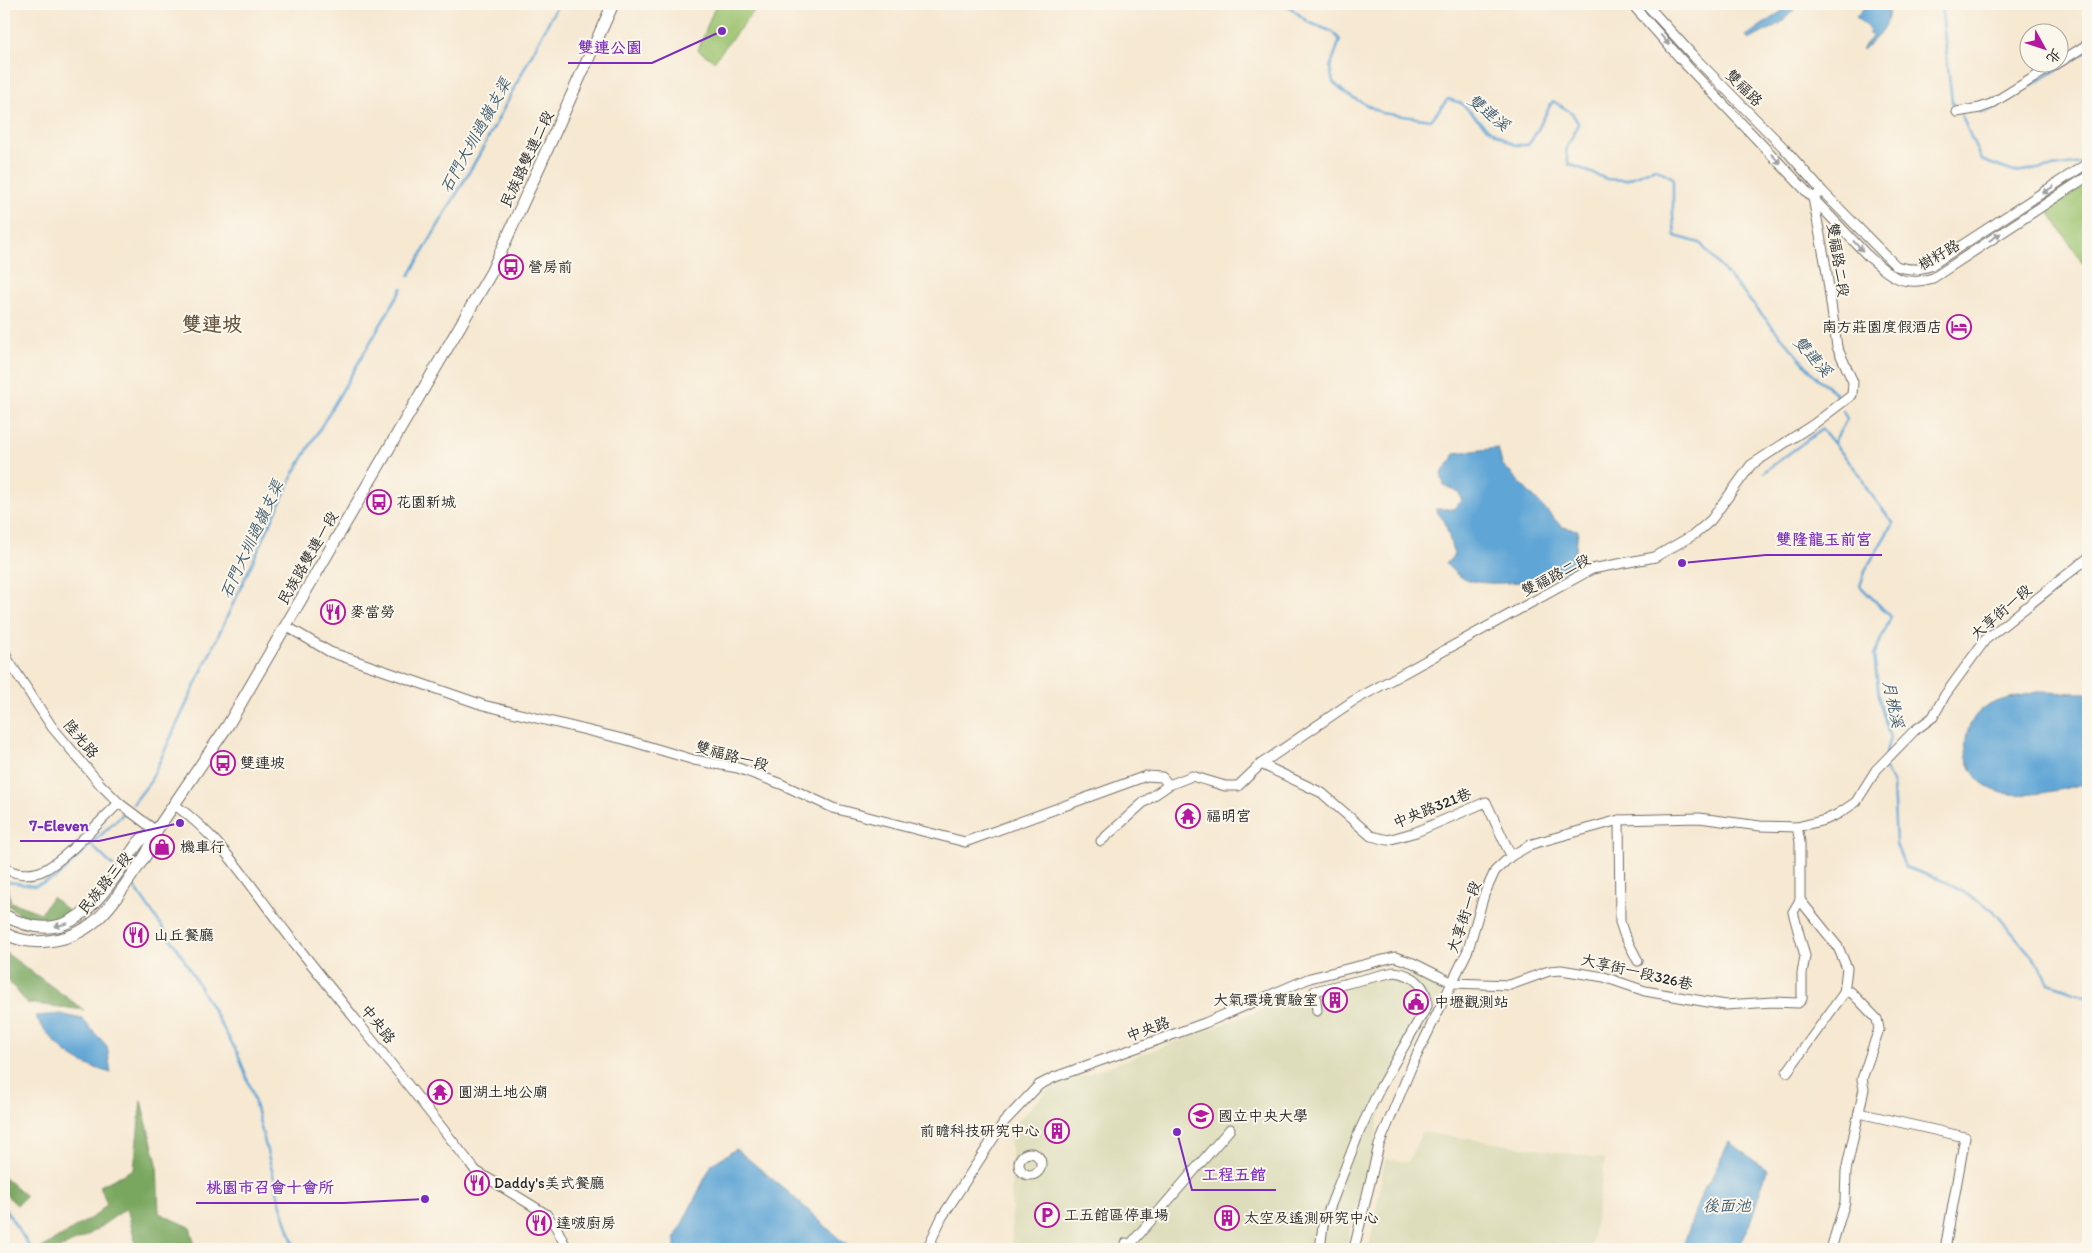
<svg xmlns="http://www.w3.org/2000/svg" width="2092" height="1253" font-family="Itim,'LXGW WenKai TC',sans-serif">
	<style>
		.built { fill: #deddbb }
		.green { fill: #99c16c; stroke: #62764c }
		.forest { fill: #7aa760; stroke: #526946 }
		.water { fill: #5fa5d5; stroke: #456880 }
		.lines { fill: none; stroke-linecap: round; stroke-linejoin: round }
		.stream { stroke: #5fa5d5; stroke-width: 2.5 }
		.minor-casing { stroke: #726d65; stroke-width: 11 }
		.major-casing { stroke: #726d65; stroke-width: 13 }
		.minor { stroke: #fff; stroke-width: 9 }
		.major { stroke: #fff; stroke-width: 11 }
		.oneway { fill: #a0a0a0 }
		.labels { text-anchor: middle; stroke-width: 4; stroke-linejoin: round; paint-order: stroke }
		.street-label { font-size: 15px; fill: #2b2b2b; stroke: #fbf7ec }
		.poi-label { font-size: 15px; fill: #2b2b2b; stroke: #fbf7ec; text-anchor: start }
		.water-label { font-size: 16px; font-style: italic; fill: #405c6f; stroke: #fbf7ec }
		.district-label { font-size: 20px; font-weight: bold; fill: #655541; stroke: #fbf7ec }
		.leader { fill: none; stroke: #7b2cbf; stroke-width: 2 }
		.callout-dot { fill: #7b2cbf; stroke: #fbf7ec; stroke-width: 2 }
		.callout-label { font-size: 16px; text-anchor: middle; font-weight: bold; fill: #7b2cbf; stroke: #fbf7ec; stroke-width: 4; stroke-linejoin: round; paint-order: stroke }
	</style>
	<rect width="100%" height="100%" fill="#fbf7ec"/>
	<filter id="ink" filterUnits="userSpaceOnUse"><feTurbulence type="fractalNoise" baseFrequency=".02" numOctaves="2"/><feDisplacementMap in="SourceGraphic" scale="10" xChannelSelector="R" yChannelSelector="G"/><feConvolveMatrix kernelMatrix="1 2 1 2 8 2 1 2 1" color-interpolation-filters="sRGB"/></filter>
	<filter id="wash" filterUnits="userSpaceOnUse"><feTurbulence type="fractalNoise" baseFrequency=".0096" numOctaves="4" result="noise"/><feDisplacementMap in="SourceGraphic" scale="20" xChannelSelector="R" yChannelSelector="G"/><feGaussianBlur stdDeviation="1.12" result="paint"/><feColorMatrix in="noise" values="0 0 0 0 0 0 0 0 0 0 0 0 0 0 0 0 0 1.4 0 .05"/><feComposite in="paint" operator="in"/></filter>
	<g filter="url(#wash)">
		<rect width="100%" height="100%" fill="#f6e8d1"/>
		<!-- built -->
		<g class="built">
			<path d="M1377,967L1446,986L1382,1104L1371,1159L1350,1227L1347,1249H1012L1011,1128L1048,1089Z"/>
			<path d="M1422,1132L1605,1159L1591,1249H1369L1385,1159L1408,1162Z"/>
		</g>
		<!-- green -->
		<g class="green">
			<path d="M716,4H748L754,11L714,61L698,50Z"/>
			<path d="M2088,183V272L2048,210Z"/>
		</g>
		<!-- forest -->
		<g class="forest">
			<path d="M4,874L11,902L41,913L52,897L73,915L50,923L24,918L4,902Z"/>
			<path d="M4,951L6,953L84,1010L27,1003L4,976Z"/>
			<path d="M141,1101L157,1163L159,1213L190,1227L196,1249H137L127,1208L87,1236L58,1249H40L96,1215L107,1204L100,1186L134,1169Z"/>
			<path d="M4,1177L26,1196L17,1205L4,1193Z"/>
		</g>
		<!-- water -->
		<g class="water">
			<path d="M1792,4H1800L1781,23L1749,40L1746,36Z"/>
			<path d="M1868,4H1889C1889,29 1881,33 1863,50V47L1873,36L1868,32L1870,30L1856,17Z"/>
			<path d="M1498,448L1502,464L1562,527L1578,530L1574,567C1549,581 1486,590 1461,577C1455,574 1450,568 1446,564L1454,555L1445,522L1435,509H1453L1462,501L1459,493L1444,485L1441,474L1453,458L1455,453Z"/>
			<path d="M2037,692L2088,693V783C2057,790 2030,799 1998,792C1994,791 1989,787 1985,785C1963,770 1959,735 1977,714C1991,699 2017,697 2037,692Z"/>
			<path d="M61,1014L82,1019L107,1046L111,1073C73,1063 56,1048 35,1016Z"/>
			<path d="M1729,1142L1767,1170L1750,1223L1737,1249H1682L1703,1189L1711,1179Z"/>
			<path d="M736,1149L787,1191L845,1244L855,1249H675V1238L712,1164Z"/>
		</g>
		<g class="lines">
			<!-- stream -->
			<g class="stream">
				<path d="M1286,4L1308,22L1333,32L1340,40L1330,67L1333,82L1346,94L1382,113L1431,120L1448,99L1461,103L1486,127L1506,140L1515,145H1528C1539,132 1543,116 1553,101L1572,113L1578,123C1574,141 1561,144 1569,164L1607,179L1626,180L1655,168L1673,178V216L1675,236L1700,243L1816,377L1835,392L1837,398"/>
				<path d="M1941,4L1952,102L1954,104"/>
				<path d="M1980,112H1987L2088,51"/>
				<path d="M1961,114L1981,160L2014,172L2082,163"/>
				<path d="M409,276L483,148L558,4"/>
				<path d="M1834,442L1847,419L1843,411"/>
				<path d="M1764,472L1822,429L1860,475L1867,489L1893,523L1866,569L1860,586L1891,617L1874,655L1880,703L1890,738L1885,755"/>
				<path d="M1883,765L1893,783L1896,844L1905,867L1946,882L1993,910L2041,967L2049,983L2088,997"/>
				<path d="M133,804L150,782L294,473L402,288"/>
				<path d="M91,845L113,866"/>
				<path d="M4,881L34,886L56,878L126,811"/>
				<path d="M131,882L181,954L238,1054L252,1092L280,1202L295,1249"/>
				<path d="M4,1207L31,1249"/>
			</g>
		</g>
	</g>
	<g filter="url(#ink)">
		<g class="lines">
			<defs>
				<g id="minor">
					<path d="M1632,4L1687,66L1867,255C1890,275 1901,288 1933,278L2088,176"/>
					<path d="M1646,4L1696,59L1784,148L1822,191L1896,266C1909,270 1917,270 1930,266L2088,163"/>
					<path d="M2060,62L2088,44"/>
					<path d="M1957,112L1980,108L1991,104L2059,62"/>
					<path d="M286,626L330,652L483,705L627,740L694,760L738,768L781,784L833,808L965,842L1146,776L1162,777L1169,785"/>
					<path d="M4,649L8,660L52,727L100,784L119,803L156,831"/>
					<path d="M1261,764L1322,793L1371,836L1388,840L1416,832L1486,802L1511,856"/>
					<path d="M175,805C223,839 253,890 289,936C350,1013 412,1089 472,1166L476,1171L546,1214L556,1227L567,1249"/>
					<path d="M1619,820L1620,922L1624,934L1638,961"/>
					<path d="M1101,841L1144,802L1169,785L1192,776L1225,786H1238L1261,764L1353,701L1592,569L1655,557L1695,534L1711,520L1751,465L1814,424L1852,395L1853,382L1837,347L1826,267L1813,198L1822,191"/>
					<path d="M4,867C14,875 32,876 44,870C66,859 100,821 119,803"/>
					<path d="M1317,1011L1315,991L1394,972C1413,974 1428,986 1427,1006L1380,1088L1360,1130L1323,1225L1320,1249"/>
					<path d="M1787,1072L1844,993L1847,968L1838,947L1800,900V842L1797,827"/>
					<path d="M1859,1113L1965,1137L1945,1249"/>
					<circle cx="1030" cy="1164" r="11"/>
					<path d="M1126,1243L1129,1246L1230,1129"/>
					<path d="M927,1249L942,1217L1004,1122L1039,1085L1055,1077L1205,1023L1310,978L1395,957L1413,963L1453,983L1510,985L1549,971L1561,970L1604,977L1645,991L1725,1005L1773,1002L1798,1003L1802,999V974L1805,956L1793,912L1800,900"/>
					<path d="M1354,1249L1379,1145L1413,1063L1468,950L1484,895L1495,871L1511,856L1532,844L1619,820L1699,818L1760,826L1797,827L1825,820L1838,814L1856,802L1876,770L1914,731L1933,717L1945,695L1985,640L2088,558"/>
					<path d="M1831,1249L1845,1202L1846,1171L1864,1089L1862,1079L1879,1029L1877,1019L1851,992L1844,993"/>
				</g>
				<g id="major">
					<path d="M4,915C62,947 90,912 122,867C128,859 134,846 142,839C146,836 151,834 156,831"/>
					<path d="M4,933C17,940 33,943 48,941C90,937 108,910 130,878C141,862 151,851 156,831L228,725L492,271L613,4"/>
				</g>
			</defs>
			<!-- minor casing -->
			<use href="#minor" class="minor-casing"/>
			<!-- major casing -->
			<use href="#major" class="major-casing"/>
			<!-- minor -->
			<use href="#minor" class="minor"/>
			<!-- major -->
			<use href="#major" class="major"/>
		</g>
		<!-- one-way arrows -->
		<defs><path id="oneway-solid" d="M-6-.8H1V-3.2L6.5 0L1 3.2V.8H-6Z" transform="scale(1.25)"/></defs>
		<g class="oneway">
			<use href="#oneway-solid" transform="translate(1665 40) rotate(49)"/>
			<use href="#oneway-solid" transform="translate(1776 159) rotate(46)"/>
			<use href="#oneway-solid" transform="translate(2048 190) rotate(147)"/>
			<use href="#oneway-solid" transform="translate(1995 237) rotate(-33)"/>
			<use href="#oneway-solid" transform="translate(1858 246) rotate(47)"/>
			<use href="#oneway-solid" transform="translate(61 925) rotate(166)"/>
		</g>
	</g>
	<!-- icons -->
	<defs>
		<symbol id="bus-ring" viewBox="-11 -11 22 22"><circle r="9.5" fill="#fbf7ec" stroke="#b5179e" stroke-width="1.5"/><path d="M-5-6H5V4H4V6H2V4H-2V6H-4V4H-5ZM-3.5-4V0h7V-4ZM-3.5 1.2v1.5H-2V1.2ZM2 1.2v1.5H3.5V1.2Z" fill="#b5179e"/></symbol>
		<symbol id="hotel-ring" viewBox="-11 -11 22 22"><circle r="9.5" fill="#fbf7ec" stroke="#b5179e" stroke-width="1.5"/><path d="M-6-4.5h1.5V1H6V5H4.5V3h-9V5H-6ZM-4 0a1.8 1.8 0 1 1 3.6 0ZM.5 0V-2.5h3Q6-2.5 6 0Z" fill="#b5179e"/></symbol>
		<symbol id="restaurant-ring" viewBox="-11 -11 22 22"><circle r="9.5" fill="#fbf7ec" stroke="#b5179e" stroke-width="1.5"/><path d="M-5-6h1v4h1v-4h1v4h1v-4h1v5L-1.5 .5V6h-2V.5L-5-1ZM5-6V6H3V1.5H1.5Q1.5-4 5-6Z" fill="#b5179e"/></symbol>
		<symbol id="temple-ring" viewBox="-11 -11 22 22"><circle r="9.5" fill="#fbf7ec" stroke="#b5179e" stroke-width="1.5"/><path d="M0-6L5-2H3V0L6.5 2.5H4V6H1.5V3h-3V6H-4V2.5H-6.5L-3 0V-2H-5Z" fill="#b5179e"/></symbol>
		<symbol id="shop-ring" viewBox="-11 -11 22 22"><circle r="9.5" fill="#fbf7ec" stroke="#b5179e" stroke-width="1.5"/><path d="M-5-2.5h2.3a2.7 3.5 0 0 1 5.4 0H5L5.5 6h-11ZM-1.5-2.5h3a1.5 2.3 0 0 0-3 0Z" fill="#b5179e"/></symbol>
		<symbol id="building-ring" viewBox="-11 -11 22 22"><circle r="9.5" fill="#fbf7ec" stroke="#b5179e" stroke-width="1.5"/><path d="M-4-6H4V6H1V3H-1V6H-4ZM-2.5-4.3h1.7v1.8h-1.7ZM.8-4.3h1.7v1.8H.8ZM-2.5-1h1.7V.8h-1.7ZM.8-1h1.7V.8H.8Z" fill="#b5179e"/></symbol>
		<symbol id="civic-ring" viewBox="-11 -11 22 22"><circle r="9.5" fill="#fbf7ec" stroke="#b5179e" stroke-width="1.5"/><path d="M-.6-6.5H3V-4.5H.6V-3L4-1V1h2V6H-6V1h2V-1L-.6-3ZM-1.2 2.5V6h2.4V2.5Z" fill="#b5179e"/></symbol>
		<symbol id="university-ring" viewBox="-11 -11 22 22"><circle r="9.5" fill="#fbf7ec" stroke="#b5179e" stroke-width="1.5"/><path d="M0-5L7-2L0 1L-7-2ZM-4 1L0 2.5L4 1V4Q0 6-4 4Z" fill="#b5179e"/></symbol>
		<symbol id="parking-ring" viewBox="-11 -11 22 22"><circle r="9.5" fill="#fbf7ec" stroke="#b5179e" stroke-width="1.5"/><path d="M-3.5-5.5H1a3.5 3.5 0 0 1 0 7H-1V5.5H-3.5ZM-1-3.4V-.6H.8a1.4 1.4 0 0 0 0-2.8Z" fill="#b5179e"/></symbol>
	</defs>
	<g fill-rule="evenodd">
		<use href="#bus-ring" x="497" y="253" width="28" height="28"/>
		<use href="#hotel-ring" x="1945" y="313" width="28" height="28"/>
		<use href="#bus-ring" x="365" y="488" width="28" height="28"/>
		<use href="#restaurant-ring" x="319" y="598" width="28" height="28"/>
		<use href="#bus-ring" x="209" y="749" width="28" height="28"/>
		<use href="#temple-ring" x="1174" y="802" width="28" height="28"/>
		<use href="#shop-ring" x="148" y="833" width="28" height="28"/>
		<use href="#restaurant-ring" x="122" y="921" width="28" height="28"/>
		<use href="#building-ring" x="1321" y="986" width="28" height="28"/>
		<use href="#civic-ring" x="1402" y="988" width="28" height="28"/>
		<use href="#temple-ring" x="426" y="1078" width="28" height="28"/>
		<use href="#university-ring" x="1187" y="1102" width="28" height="28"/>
		<use href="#building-ring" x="1043" y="1117" width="28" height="28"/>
		<use href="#restaurant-ring" x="463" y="1169" width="28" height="28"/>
		<use href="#parking-ring" x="1033" y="1201" width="28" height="28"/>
		<use href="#building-ring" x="1213" y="1204" width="28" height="28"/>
		<use href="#restaurant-ring" x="525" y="1209" width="28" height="28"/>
	</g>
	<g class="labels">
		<!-- street labels -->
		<g class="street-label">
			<text transform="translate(1744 88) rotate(45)" y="5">雙福路</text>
			<text transform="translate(527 159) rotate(-65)" y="5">民族路雙連二段</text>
			<text transform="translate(1939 255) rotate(-30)" y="5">樹籽路</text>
			<text transform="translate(1838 260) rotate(81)" y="5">雙福路二段</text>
			<text transform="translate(308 558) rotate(-60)" y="5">民族路雙連一段</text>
			<text transform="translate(1556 575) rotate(-27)" y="5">雙福路二段</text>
			<text transform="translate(2001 612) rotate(-41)" y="5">大享街一段</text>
			<text transform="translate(81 739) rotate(50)" y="5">陸光路</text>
			<text transform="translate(732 756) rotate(15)" y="5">雙福路一段</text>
			<text transform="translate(1432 808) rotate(-22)" y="5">中央路321巷</text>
			<text transform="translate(105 883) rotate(-51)" y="5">民族路三段</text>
			<text transform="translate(1464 917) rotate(-71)" y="5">大享街一段</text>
			<text transform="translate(1637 972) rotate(13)" y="5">大享街一段326巷</text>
			<text transform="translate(378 1024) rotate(51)" y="5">中央路</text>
			<text transform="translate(1148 1029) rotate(-20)" y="5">中央路</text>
		</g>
		<!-- poi labels -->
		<g class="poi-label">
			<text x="528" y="272">營房前</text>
			<text x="1942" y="332" text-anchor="end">南方莊園度假酒店</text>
			<text x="396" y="507">花園新城</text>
			<text x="350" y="617">麥當勞</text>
			<text x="240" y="768">雙連坡</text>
			<text x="1206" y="821">福明宮</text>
			<text x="180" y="852">機車行</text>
			<text x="154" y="940">山丘餐廳</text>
			<text x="1318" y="1005" text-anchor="end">大氣環境實驗室</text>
			<text x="1434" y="1007">中壢觀測站</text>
			<text x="458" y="1097">圓湖土地公廟</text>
			<text x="1218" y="1121">國立中央大學</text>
			<text x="1040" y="1136" text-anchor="end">前瞻科技研究中心</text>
			<text x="494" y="1188">Daddy's美式餐廳</text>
			<text x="1064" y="1220">工五館區停車場</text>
			<text x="1244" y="1223">太空及遙測研究中心</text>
			<text x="556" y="1228">達啵廚房</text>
		</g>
		<!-- water labels -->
		<g class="water-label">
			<text transform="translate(1489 112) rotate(38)" y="6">雙連溪</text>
			<text transform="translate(475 135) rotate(-61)" y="6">石門大圳過嶺支渠</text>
			<text transform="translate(1813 356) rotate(48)" y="6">雙連溪</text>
			<text transform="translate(251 539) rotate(-65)" y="6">石門大圳過嶺支渠</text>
			<text transform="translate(1894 704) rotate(78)" y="6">月桃溪</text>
			<text x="1727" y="1211">後面池</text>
		</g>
		<!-- district labels -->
		<g class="district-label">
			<text x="212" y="331">雙連坡</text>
		</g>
	</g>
	<!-- callouts -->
	<path class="leader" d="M722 31L652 63H568M1682 563L1766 555H1882M180 823L99 841H20M1177 1132L1192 1190H1276M425 1199L344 1203H196"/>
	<g class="callout-dot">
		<circle cx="722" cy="31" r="5"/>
		<circle cx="1682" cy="563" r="5"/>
		<circle cx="180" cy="823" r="5"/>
		<circle cx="1177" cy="1132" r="5"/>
		<circle cx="425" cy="1199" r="5"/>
	</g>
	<g class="callout-label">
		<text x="610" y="53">雙連公園</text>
		<text x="1824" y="545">雙隆龍玉前宮</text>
		<text x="59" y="831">7-Eleven</text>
		<text x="1234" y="1180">工程五館</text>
		<text x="270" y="1193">桃園市召會十會所</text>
	</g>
	<!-- margin -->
	<rect width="2092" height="1253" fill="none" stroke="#fbf7ec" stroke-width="20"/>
	<!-- north arrow -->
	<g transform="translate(2044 48) rotate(130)"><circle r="24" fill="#fbf7ec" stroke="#a8a59f"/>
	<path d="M0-4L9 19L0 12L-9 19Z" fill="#b5179e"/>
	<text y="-8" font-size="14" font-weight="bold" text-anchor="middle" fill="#2b2b2b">北</text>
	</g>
</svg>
